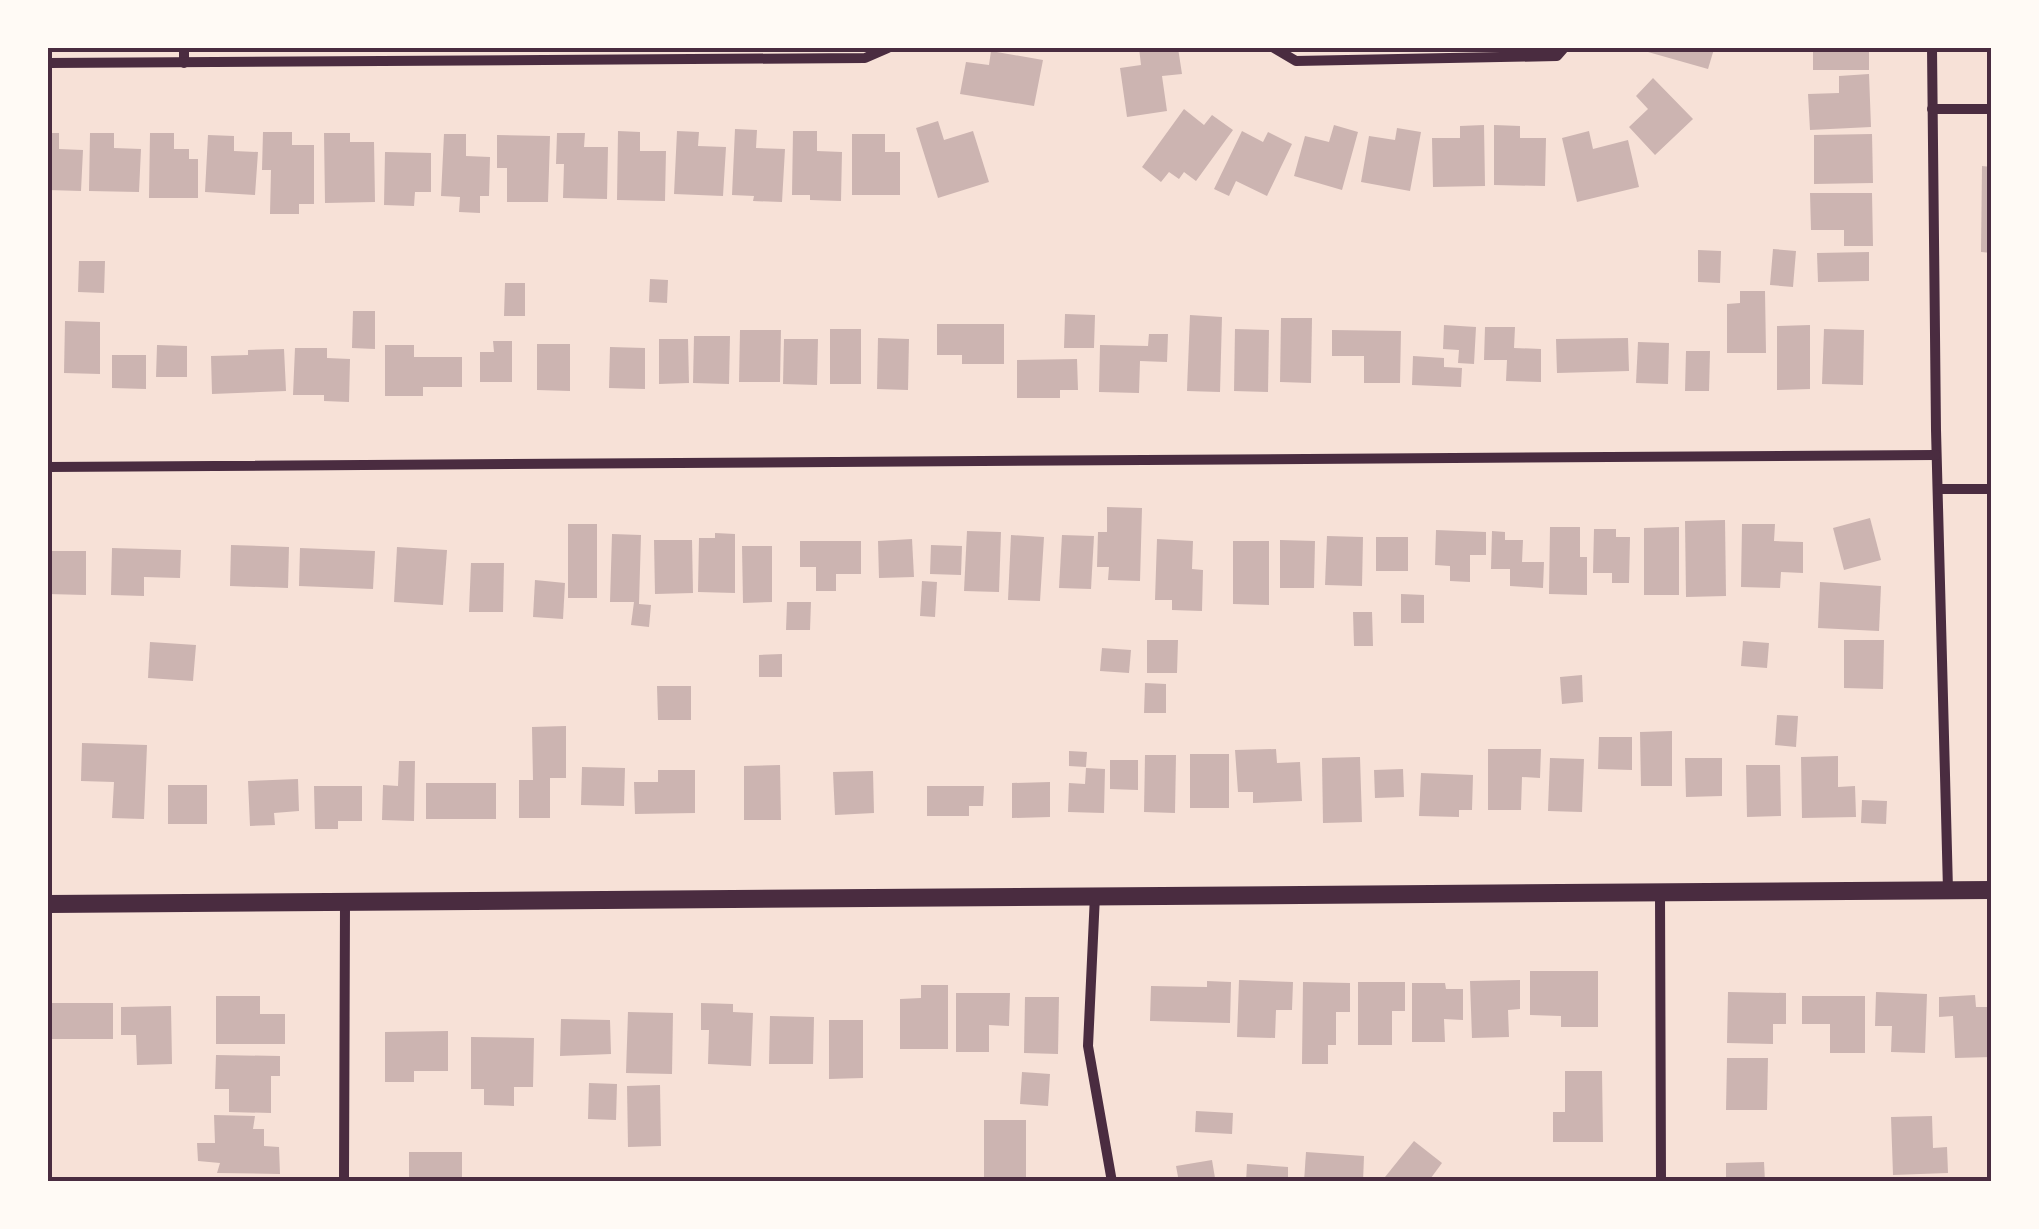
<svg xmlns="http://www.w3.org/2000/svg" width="2039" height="1229" font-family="'Times New Roman',serif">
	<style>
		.building { fill: #ccb4b1 }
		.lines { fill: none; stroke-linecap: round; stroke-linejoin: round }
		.minor { stroke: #4a2c40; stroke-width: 10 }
		.secondary { stroke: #4a2c40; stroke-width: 18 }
		.neatline { fill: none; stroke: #4a2c40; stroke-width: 4 }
	</style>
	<rect width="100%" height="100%" fill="#f7e1d7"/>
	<!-- building -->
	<g class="building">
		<path d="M1139,48H1178L1182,74L1162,76L1167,111L1127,117L1120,68L1141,65Z"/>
		<path d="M1650,48H1710L1714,49L1708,69L1648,52Z"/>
		<rect x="1813" y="48" width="56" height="22"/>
		<path d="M991,51L1043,60L1034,106L960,94L966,62L989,65Z"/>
		<path d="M1869,74L1871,127L1810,130L1808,94L1839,93V76Z"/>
		<path d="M1653,78L1693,119L1655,155L1629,127L1648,109L1636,96Z"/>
		<path d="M1184,109L1204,125L1212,115L1233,130L1196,181L1184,172L1179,179L1169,172L1161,182L1142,167Z"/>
		<path d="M938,121L944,140L973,131L989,182L938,198L916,128Z"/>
		<path d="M1334,125L1358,132L1342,190L1294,176L1305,136L1329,142Z"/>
		<path d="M1484,125L1485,186L1433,187L1432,138H1460V126Z"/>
		<path d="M1494,125L1520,126V138H1546L1545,186L1494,185Z"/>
		<path d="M1397,128L1421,132L1410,191L1361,182L1369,136L1395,140Z"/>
		<path d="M735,129L757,130L756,148L785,149L782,202L753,201L754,196L732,195Z"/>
		<path d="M618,131L640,132V151H666L665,201L617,200Z"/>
		<path d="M677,131L699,132L698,146L726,147L723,196L674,194Z"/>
		<path d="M793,131H817V151L842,152L841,201L810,200V195H792Z"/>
		<path d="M1242,131L1263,142L1268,132L1292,144L1267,196L1236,181L1229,196L1214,189Z"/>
		<path d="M1589,131L1593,149L1628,140L1639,187L1577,202L1562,138Z"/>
		<path d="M263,132H292V145H314V204H299V214H270L271,170H262Z"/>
		<path d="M48,133H59V149L83,150L81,191L48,190Z"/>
		<path d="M90,133H114V148L141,149L139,192L89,191Z"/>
		<path d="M150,133H174V149H189V159H198V198H149Z"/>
		<path d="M324,133H350V142H374L375,202L325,203Z"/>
		<path d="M557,133H585L584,147H608L607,199L563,198L564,164H556Z"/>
		<path d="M444,134H466V156L490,157L489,196H480V213L459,212L460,197L441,196Z"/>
		<path d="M852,134H885V152H900V195H852Z"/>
		<path d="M1872,134L1873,183L1814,184V135Z"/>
		<path d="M208,135L234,136V151L258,152L255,195L205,192Z"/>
		<path d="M497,135L550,136L548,202H507V168H497Z"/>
		<path d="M385,152L431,153V192H415L414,206L384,205Z"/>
		<path d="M1982,166L1992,167V253L1981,252Z"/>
		<path d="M1810,193H1872L1873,246H1844V230H1811Z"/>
		<path d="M1773,249L1796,251L1793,287L1770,285Z"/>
		<path d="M1698,250L1721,251L1720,283L1698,282Z"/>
		<path d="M1869,252V281L1818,282L1817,253Z"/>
		<path d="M79,261H105L104,293L78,292Z"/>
		<path d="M650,279L668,280L667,303L649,302Z"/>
		<path d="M505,283H525V316H504Z"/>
		<path d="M1740,291H1765L1766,353H1727V304L1740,303Z"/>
		<path d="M353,311H375V349L352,348Z"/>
		<path d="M1065,314L1095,315L1094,348H1064Z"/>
		<path d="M1190,315L1222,317L1220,392L1187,391Z"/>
		<path d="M1281,318H1312L1311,383L1280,382Z"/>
		<path d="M65,321L100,322V374L64,373Z"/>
		<path d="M937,324H1004V364H962V355H937Z"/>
		<path d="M1444,325L1476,327L1474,364L1458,363L1459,350L1443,349Z"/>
		<path d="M1810,325V389L1777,390V326Z"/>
		<path d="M1485,327H1515L1514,348L1541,349V382L1506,381L1507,360H1484Z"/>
		<rect x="830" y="329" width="31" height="55"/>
		<path d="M1235,329L1269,330L1268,392L1234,391Z"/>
		<path d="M1824,329L1864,330L1863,385L1822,384Z"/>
		<path d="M740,330H781L780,382H739Z"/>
		<path d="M1332,330L1401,331L1400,383H1364V356H1332Z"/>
		<path d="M1149,334H1168L1167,362L1140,361L1139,393L1099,392L1100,345L1148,346Z"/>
		<path d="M694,336H730L729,384L693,383Z"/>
		<path d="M878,338L909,339L908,390L877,389Z"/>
		<path d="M1628,338L1629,371L1557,373L1556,339Z"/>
		<path d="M659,339H688L689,383L659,384Z"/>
		<path d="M784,339H818L817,385L783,384Z"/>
		<path d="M493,341H512V382H480V352H494Z"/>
		<path d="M1638,342L1669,343L1668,384L1636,383Z"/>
		<path d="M537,344H570V391L537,390Z"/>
		<path d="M157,345L187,346V377H156Z"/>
		<path d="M385,345H414V357H462V387H423V396H385Z"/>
		<path d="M610,347L645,348V389L609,388Z"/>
		<path d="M295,348H327V358L350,359L349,402L324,401V395H293Z"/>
		<path d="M284,349L286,391L212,394L211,356L248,355V350Z"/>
		<path d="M1686,351H1710L1709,391H1685Z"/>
		<path d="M112,355H146V389L112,388Z"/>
		<path d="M1413,356L1444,358V367L1462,368L1461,387L1412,385Z"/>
		<path d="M1077,359L1078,390H1060V398H1017V360Z"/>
		<path d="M1107,507L1142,508L1140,581L1108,580L1109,567H1097L1098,532H1107Z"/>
		<path d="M1870,518L1881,560L1844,570L1833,528Z"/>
		<path d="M1725,520L1726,596L1686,597L1685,521Z"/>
		<rect x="568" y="524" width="29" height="74"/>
		<path d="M1742,524H1775L1774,541L1803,542V573L1781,572L1780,588L1741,587Z"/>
		<path d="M1550,527H1580V557H1587V595L1549,594Z"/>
		<path d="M1679,527V595H1644V528Z"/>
		<path d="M1594,529H1616V537H1630L1629,583H1612V573H1593Z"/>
		<path d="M1436,530L1486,532V555H1470V582L1450,581V566L1435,565Z"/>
		<path d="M967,531L1001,532L999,592L964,591Z"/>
		<path d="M1492,531L1505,532V540H1523L1522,562H1544L1543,588L1510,586V569H1491Z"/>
		<path d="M715,533L735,534V593L698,592L699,538H715Z"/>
		<path d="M612,534L641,535L639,604L651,605L649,627L631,625L634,602H610Z"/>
		<path d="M1011,535L1044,537L1040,601L1008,600Z"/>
		<path d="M1062,535L1094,536L1091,589L1059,588Z"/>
		<path d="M1327,536L1363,537L1362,586L1325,585Z"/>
		<rect x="1376" y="537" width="32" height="34"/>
		<path d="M912,539L914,577L879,578L878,541Z"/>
		<path d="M1157,539L1193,541L1192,569L1203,570L1202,611L1172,610V600H1155Z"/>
		<path d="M654,540H692L693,593L655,594Z"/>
		<path d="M1280,540L1315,541L1314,588H1280Z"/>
		<path d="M800,541H861V574H836V591H816V567H800Z"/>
		<path d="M1233,541H1269V605L1233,604Z"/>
		<path d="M231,545L289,547L288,588L230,586Z"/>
		<path d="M931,545L962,546L961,575L930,574Z"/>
		<path d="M742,546H772V602L743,603Z"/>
		<path d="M397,547L447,550L443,605L394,602Z"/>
		<path d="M112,548L181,550L180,578L144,577V596L111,595Z"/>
		<path d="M300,548L375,551L373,589L299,586Z"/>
		<path d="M48,551H86V595L48,594Z"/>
		<path d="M471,563H504L503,612H469Z"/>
		<path d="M535,580L565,583L563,619L533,617Z"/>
		<path d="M922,581L937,582L935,617L920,616Z"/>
		<path d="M1820,582L1881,586L1879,631L1818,628Z"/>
		<path d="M1401,594L1424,595V623H1401Z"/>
		<path d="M787,602H811L810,630H786Z"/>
		<path d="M1353,612H1372L1373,646H1354Z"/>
		<path d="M1147,640H1178L1177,673H1147Z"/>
		<path d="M1844,640H1884L1883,689L1844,688Z"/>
		<path d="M1743,641L1769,643L1767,668L1741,666Z"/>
		<path d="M150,642L196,645L193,681L148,678Z"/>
		<path d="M1102,648L1131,650L1129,673L1100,671Z"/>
		<path d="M782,654V677H759V655Z"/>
		<path d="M1582,675L1583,702L1562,704L1560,677Z"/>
		<path d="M1145,683L1166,684V713H1144Z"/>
		<path d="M657,686H691V720H658Z"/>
		<path d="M1777,715L1798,716L1796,747L1775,745Z"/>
		<path d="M566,726V778H550V818H519V780H533L532,727Z"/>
		<path d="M1672,731V786H1641L1640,732Z"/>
		<path d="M1599,737H1632V770L1598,769Z"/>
		<path d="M82,743L147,745L144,819L112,818L114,782L81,781Z"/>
		<path d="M1276,749L1277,763L1300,762L1302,801L1253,803V792H1238L1235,750Z"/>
		<path d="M1488,749H1541L1540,778L1522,777L1521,810H1488Z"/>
		<path d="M1069,751L1087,752L1086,767L1069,766Z"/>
		<rect x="1190" y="754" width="39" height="54"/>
		<path d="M1145,755H1176L1175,813L1144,812Z"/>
		<path d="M1838,756V787L1855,786L1856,817L1802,818L1801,757Z"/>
		<path d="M1360,757L1362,822L1323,823L1322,758Z"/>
		<path d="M1550,758L1584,759L1582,812L1548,811Z"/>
		<path d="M1685,758H1722V796L1686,797Z"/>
		<path d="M1110,760H1138V790L1110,789Z"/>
		<path d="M399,761H415L414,821L382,820L383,785L398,786Z"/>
		<path d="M780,765L781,820H744V766Z"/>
		<path d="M1746,765H1780L1781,816L1747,817Z"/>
		<path d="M582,767L625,768L624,806L581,805Z"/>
		<path d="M1086,768L1105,769L1104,813L1068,812L1069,783L1085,784Z"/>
		<path d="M1403,769L1404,797L1375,798L1374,770Z"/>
		<path d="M658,770H695V813L635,814L634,782H658Z"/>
		<path d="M873,771L874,813L835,815L833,772Z"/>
		<path d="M1421,773L1473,775L1472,810H1459V817L1419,816Z"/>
		<path d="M298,779L299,811L274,813L275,825L250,826L248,781Z"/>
		<path d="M1050,782V817L1012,818V783Z"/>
		<rect x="426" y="783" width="70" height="36"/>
		<rect x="168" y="785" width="39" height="39"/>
		<path d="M314,786H362V821H338V829H315Z"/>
		<path d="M927,786H984L983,806H969V816H927Z"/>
		<path d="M1862,800L1887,801L1886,824L1861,823Z"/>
		<path d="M1530,971H1598V1027H1561V1016L1530,1015Z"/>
		<path d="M1239,980L1293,982L1292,1010H1276L1275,1038L1237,1037Z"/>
		<path d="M1520,980V1009L1508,1010L1509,1037L1472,1038L1470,981Z"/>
		<path d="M1207,981L1231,982L1230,1023L1150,1021L1151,986L1207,987Z"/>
		<path d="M1303,982L1350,983V1012H1336V1045H1328V1064H1302Z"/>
		<path d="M1358,982H1405V1011H1392V1045H1358Z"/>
		<path d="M1412,983H1445L1446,989H1463V1020L1444,1019L1445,1042H1412Z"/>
		<path d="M921,985H948V1049H900V999L921,998Z"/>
		<path d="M1728,992L1786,993V1024H1773V1044L1727,1043Z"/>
		<path d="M1876,992L1927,994L1925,1053L1891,1052L1892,1026H1875Z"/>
		<path d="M956,993H1010L1009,1026L989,1025V1052H956Z"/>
		<path d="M1975,995L1976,1007H1992V1057L1955,1058L1953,1016L1939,1017V997Z"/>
		<path d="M216,996H260V1014H285V1044H216Z"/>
		<path d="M1802,996H1865V1053H1830V1024H1802Z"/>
		<path d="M1025,997H1059L1058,1054L1024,1053Z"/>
		<rect x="48" y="1003" width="65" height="36"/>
		<path d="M701,1003L733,1004V1012L753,1013L751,1066L708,1064L709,1030H701Z"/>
		<path d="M171,1006L172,1064L137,1065L136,1035H121V1007Z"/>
		<path d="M628,1012L673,1013L672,1074L626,1073Z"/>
		<path d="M770,1016L814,1017L813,1064H769Z"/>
		<path d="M561,1019L610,1020L611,1054L560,1056Z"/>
		<path d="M829,1020H863V1078L829,1079Z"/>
		<path d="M448,1031V1071H414V1082H385V1032Z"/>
		<path d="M471,1037L534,1038L533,1087H514V1106L484,1105V1089H471Z"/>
		<path d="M216,1055L280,1056V1076H271V1113L229,1112V1089H215Z"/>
		<path d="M1727,1058H1768L1767,1110H1726Z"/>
		<path d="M1565,1071H1602L1603,1142H1553V1112H1565Z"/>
		<path d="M1022,1072L1050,1074L1048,1106L1020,1104Z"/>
		<path d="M589,1083L617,1084L616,1120L588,1119Z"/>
		<path d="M660,1085L661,1146L628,1147L627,1086Z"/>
		<path d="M1196,1111L1233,1113L1232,1134L1195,1132Z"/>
		<path d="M214,1115L255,1116L253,1129H264V1146L279,1147L280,1174L217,1173L220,1163L198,1161L197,1143H215Z"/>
		<path d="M1932,1116L1933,1148L1947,1147L1948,1173L1893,1175L1891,1117Z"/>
		<rect x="984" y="1120" width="42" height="62"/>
		<path d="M1414,1141L1442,1163L1428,1182H1381Z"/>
		<rect x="409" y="1152" width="53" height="30"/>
		<path d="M1306,1152L1364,1156L1363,1182H1304Z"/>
		<path d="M1212,1160L1215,1178L1219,1177L1220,1182H1179L1176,1166Z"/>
		<path d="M1764,1162L1765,1182H1726V1163Z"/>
		<path d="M1247,1164L1288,1167V1182H1246Z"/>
	</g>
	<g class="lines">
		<!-- minor -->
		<g class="minor">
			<path d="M184,48V63"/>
			<path d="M1274,48L1296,61L1557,56L1564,48"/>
			<path d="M1932,48L1936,430L1948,890"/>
			<path d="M48,63L865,58L888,48"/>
			<path d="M1932,109H1992"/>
			<path d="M48,467L1936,455"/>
			<path d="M1938,489H1992"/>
			<path d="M1660,893L1661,1182"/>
			<path d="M1095,895L1088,1046L1112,1182"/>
			<path d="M344,1182L345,903"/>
		</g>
		<!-- secondary -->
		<path class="secondary" d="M48,904L1992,890"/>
	</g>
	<!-- border -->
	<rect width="2039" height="1229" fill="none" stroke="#fffaf5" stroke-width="100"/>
	<rect x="50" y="50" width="1939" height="1129" class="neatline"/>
</svg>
